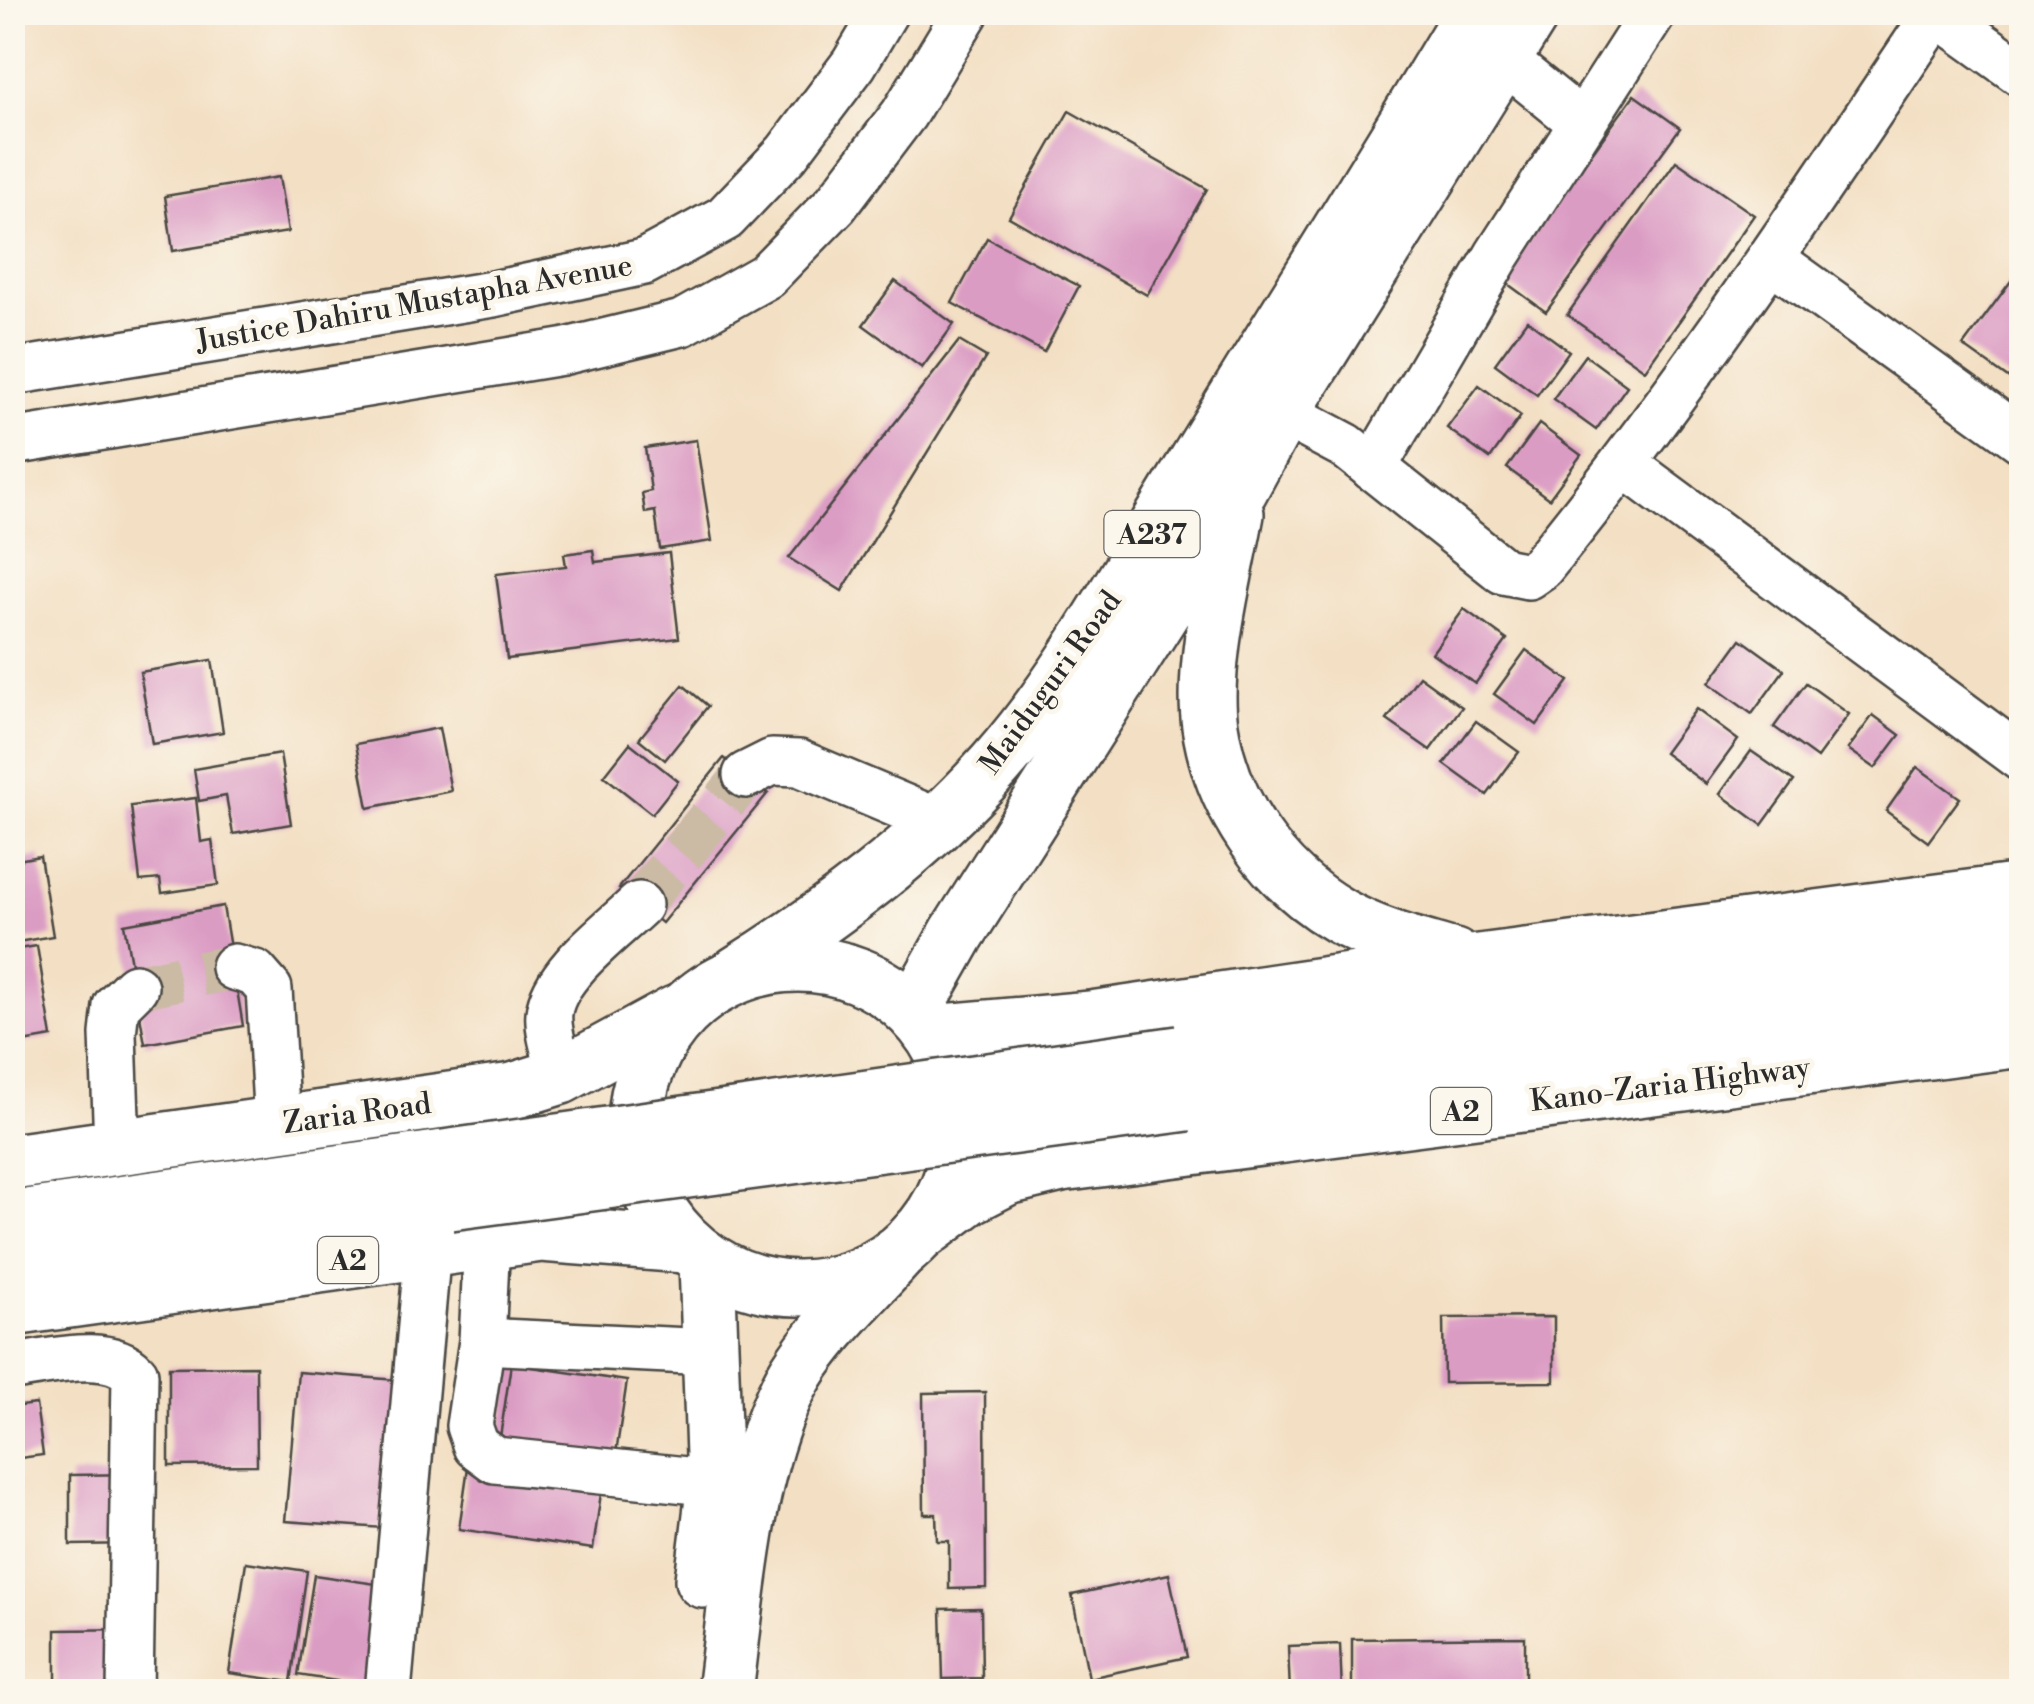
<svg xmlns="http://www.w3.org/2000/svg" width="2034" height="1704" font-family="'Libre Bodoni',serif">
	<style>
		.building { fill: #db9cc4 }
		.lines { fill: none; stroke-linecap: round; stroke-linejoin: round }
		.minor-tunnel { stroke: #cbbba5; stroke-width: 45; stroke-dasharray: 45 22; stroke-linecap: butt }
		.minor-casing { stroke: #494642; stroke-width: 50 }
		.major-casing { stroke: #494642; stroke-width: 60 }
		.highway-casing { stroke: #494642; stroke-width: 60 }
		.minor { stroke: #fff; stroke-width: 45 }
		.major { stroke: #fff; stroke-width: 55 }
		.highway { stroke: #fff; stroke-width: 55 }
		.highway-bridge-casing { stroke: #494642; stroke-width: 60; stroke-linecap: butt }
		.highway-bridge { stroke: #fff; stroke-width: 55 }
		.labels { text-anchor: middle; stroke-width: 10; stroke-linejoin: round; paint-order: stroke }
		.shield { fill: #fbf7ec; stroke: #696865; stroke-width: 2.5 }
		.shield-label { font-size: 28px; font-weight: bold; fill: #2b2b2b }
		.street-label { font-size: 30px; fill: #2b2b2b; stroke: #fbf7ec }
	</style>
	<rect width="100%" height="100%" fill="#fbf7ec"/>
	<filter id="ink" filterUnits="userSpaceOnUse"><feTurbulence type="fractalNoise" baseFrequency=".01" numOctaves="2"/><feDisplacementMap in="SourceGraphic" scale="20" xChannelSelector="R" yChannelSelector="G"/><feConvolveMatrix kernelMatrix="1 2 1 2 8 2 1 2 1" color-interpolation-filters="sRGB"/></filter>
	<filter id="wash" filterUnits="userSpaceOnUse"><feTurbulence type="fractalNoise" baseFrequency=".0048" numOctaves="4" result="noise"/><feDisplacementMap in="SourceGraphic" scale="40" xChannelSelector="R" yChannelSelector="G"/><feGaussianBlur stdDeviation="2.25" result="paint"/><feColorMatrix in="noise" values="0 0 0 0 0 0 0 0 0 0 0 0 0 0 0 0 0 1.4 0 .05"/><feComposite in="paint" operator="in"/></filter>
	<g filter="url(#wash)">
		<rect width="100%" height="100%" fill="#f3dfc3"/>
		<g id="blocks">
			<!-- building -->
			<g class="building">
				<path d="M1634,95L1680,128L1546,312L1501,279Z"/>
				<path d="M1069,111L1207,189L1147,295L1009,217Z"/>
				<path d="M12,155L26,214L12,217Z"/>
				<path d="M1676,161L1754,215L1645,370L1567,315Z"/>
				<path d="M279,177L288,232L173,251L165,196Z"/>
				<path d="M987,238L1079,286L1044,352L952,303Z"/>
				<path d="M2022,266V388L1963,346Z"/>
				<path d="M895,281L954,324L922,368L863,325Z"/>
				<path d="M1527,320L1569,351L1537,395L1495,364Z"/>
				<path d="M959,341L986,357L842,591L789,558Z"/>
				<path d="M1585,355L1627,386L1596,430L1553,399Z"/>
				<path d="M1479,385L1521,416L1490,459L1447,428Z"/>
				<path d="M1539,424L1581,455L1549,499L1507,468Z"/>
				<path d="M696,440L712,541L660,549L655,511L645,513L642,493L651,491L645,448Z"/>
				<path d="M593,550L595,562L669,553L679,638L507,659L496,574L566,566L564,554Z"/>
				<path d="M1464,609L1507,640L1475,684L1432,653Z"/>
				<path d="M1741,639L1784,670L1752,714L1709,683Z"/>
				<path d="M1526,650L1569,681L1537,725L1494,694Z"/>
				<path d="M212,660L223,732L152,744L140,672Z"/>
				<path d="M1419,676L1462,707L1430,750L1387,720Z"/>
				<path d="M1806,683L1849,714L1817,758L1774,727Z"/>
				<path d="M683,685L708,706L665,760L639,739Z"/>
				<path d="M1696,709L1738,740L1706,784L1664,753Z"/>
				<path d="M1873,715L1900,735L1875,768L1848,749Z"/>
				<path d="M1476,721L1519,752L1487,795L1444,764Z"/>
				<path d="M439,728L451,791L368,808L356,744Z"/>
				<path d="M630,743L678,781L652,814L604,776Z"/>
				<path d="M1751,751L1794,781L1762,825L1720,794Z"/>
				<path d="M280,754L291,824L233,834L226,796L199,801L194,769Z"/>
				<path d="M724,758L768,793L662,923L619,888Z"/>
				<path d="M1917,767L1960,798L1928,842L1886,811Z"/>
				<path d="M196,798L201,842L212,840L218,885L162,893L160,879L140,881L131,806Z"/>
				<path d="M40,856L53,936L12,943V861Z"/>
				<path d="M223,906L243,1026L145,1044L124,924Z"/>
				<path d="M37,946L52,1037L12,1044V950Z"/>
				<path d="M1554,1317V1382L1444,1383L1443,1318Z"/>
				<path d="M511,1364L627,1381L615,1460L499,1444Z"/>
				<path d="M256,1366L257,1465L169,1466V1367Z"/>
				<path d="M298,1372L409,1381L397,1529L285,1521Z"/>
				<path d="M985,1392L986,1588L949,1589V1541H937L936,1514H924L923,1393Z"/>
				<path d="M36,1404L43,1455L12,1459V1407Z"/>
				<path d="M468,1467L602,1486L593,1549L459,1529Z"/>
				<path d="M140,1474V1544L70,1545V1475Z"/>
				<path d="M246,1562L307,1571L291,1682L229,1673Z"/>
				<path d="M1169,1574L1187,1657L1089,1678L1072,1595Z"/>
				<path d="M314,1575L390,1586L375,1687L298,1675Z"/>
				<path d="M981,1608L982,1678L943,1679L941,1609Z"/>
				<path d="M143,1629V1692H56V1630Z"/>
				<path d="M1525,1637V1692H1352V1639Z"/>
				<path d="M1340,1644L1342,1692H1290L1288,1646Z"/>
			</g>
		</g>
	</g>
	<g filter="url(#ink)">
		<use href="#blocks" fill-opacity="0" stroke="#494642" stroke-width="2.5"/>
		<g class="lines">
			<!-- minor-tunnel -->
			<g class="minor-tunnel">
				<path d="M639,905L746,775"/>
				<path d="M135,987L234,967"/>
			</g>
			<defs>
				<g id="minor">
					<path d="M1937,13L2022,74"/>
					<path d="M1503,59L1582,123"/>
					<path d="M1771,259L2022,440"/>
					<path d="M12,372L493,294L644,262L725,218L787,153L854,64L885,12"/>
					<path d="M1282,412L1346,446L1503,571L1528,576L1541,567C1685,391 1810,201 1937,12"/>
					<path d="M12,442L562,352L682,323L766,276L836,204L904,114L966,12"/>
					<path d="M1625,465L2022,759"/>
					<path d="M1373,468L1497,256L1654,12"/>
					<path d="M746,775L772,762L799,763L939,822"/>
					<path d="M234,967L255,973L269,989L277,1124"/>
					<path d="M561,1076C557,1058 547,1032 549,1013C554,973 611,932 639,905"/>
					<path d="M117,1146L113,1034L116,1006L135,987"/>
					<path d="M487,1240L482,1341L469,1426L476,1446L495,1460L715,1483"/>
					<path d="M482,1341L710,1352"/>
					<path d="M12,1367C49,1363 107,1345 135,1374L130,1692"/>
					<path d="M388,1692L428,1248"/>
				</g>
				<g id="major">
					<path d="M703,1580L715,1483L707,1263"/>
					<path d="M725,1692C738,1594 746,1457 797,1372C823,1330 863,1293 896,1256"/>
				</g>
				<g id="highway">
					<path d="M1236,514C1225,575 1201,665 1210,726C1222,805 1271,876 1340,916C1375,936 1416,946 1454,957"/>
					<circle cx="798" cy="1126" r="162"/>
					<path d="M737,974C831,915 921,848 995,765C1072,678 1134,562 1196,463C1288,313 1383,164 1473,12"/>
					<path d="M914,1010L957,934L1240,489L1282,412L1532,12"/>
					<path d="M932,1033L1091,1019L1472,963L2022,891"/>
					<path d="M1179,1054L2022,942"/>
					<path d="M1187,1103L2022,996"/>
					<path d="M12,1162L513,1091L561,1076L677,1013"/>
					<path d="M12,1219L444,1158"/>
					<path d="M919,1234L970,1196L1007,1177L1061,1164L2022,1039"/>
					<path d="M12,1263L450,1202"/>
					<path d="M12,1308L541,1234L685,1245"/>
				</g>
			</defs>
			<!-- minor casing -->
			<use href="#minor" class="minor-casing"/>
			<!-- major casing -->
			<use href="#major" class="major-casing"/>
			<!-- highway casing -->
			<use href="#highway" class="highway-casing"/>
			<!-- minor -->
			<use href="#minor" class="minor"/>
			<!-- major -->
			<use href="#major" class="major"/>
			<!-- highway -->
			<use href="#highway" class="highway"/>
			<defs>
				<g id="highway-bridge">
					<path d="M444,1158L1179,1054"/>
					<path d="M450,1202L1187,1103"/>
				</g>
			</defs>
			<!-- highway-bridge casing -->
			<use href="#highway-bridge" class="highway-bridge-casing"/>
			<!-- highway-bridge -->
			<use href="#highway-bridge" class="highway-bridge"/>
		</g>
	</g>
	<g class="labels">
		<!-- shield labels -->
		<g class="shield">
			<rect x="1104.5" y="511" width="95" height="46" rx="8"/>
			<rect x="1431" y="1088" width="60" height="46" rx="8"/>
			<rect x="318" y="1237" width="60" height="46" rx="8"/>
		</g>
		<g class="shield-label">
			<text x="1152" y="544">A237</text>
			<text x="1461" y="1121">A2</text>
			<text x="348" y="1270">A2</text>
		</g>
		<!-- street labels -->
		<g class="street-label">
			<text transform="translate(414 303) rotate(-10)" y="10">Justice Dahiru Mustapha Avenue</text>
			<text transform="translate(1050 682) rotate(-54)" y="10">Maiduguri Road</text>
			<text transform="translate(1670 1084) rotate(-7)" y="10">Kano-Zaria Highway</text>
			<text transform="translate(357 1113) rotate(-8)" y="10">Zaria Road</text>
		</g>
	</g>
	<!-- margin -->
	<rect width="2034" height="1704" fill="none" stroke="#fbf7ec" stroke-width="50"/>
</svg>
